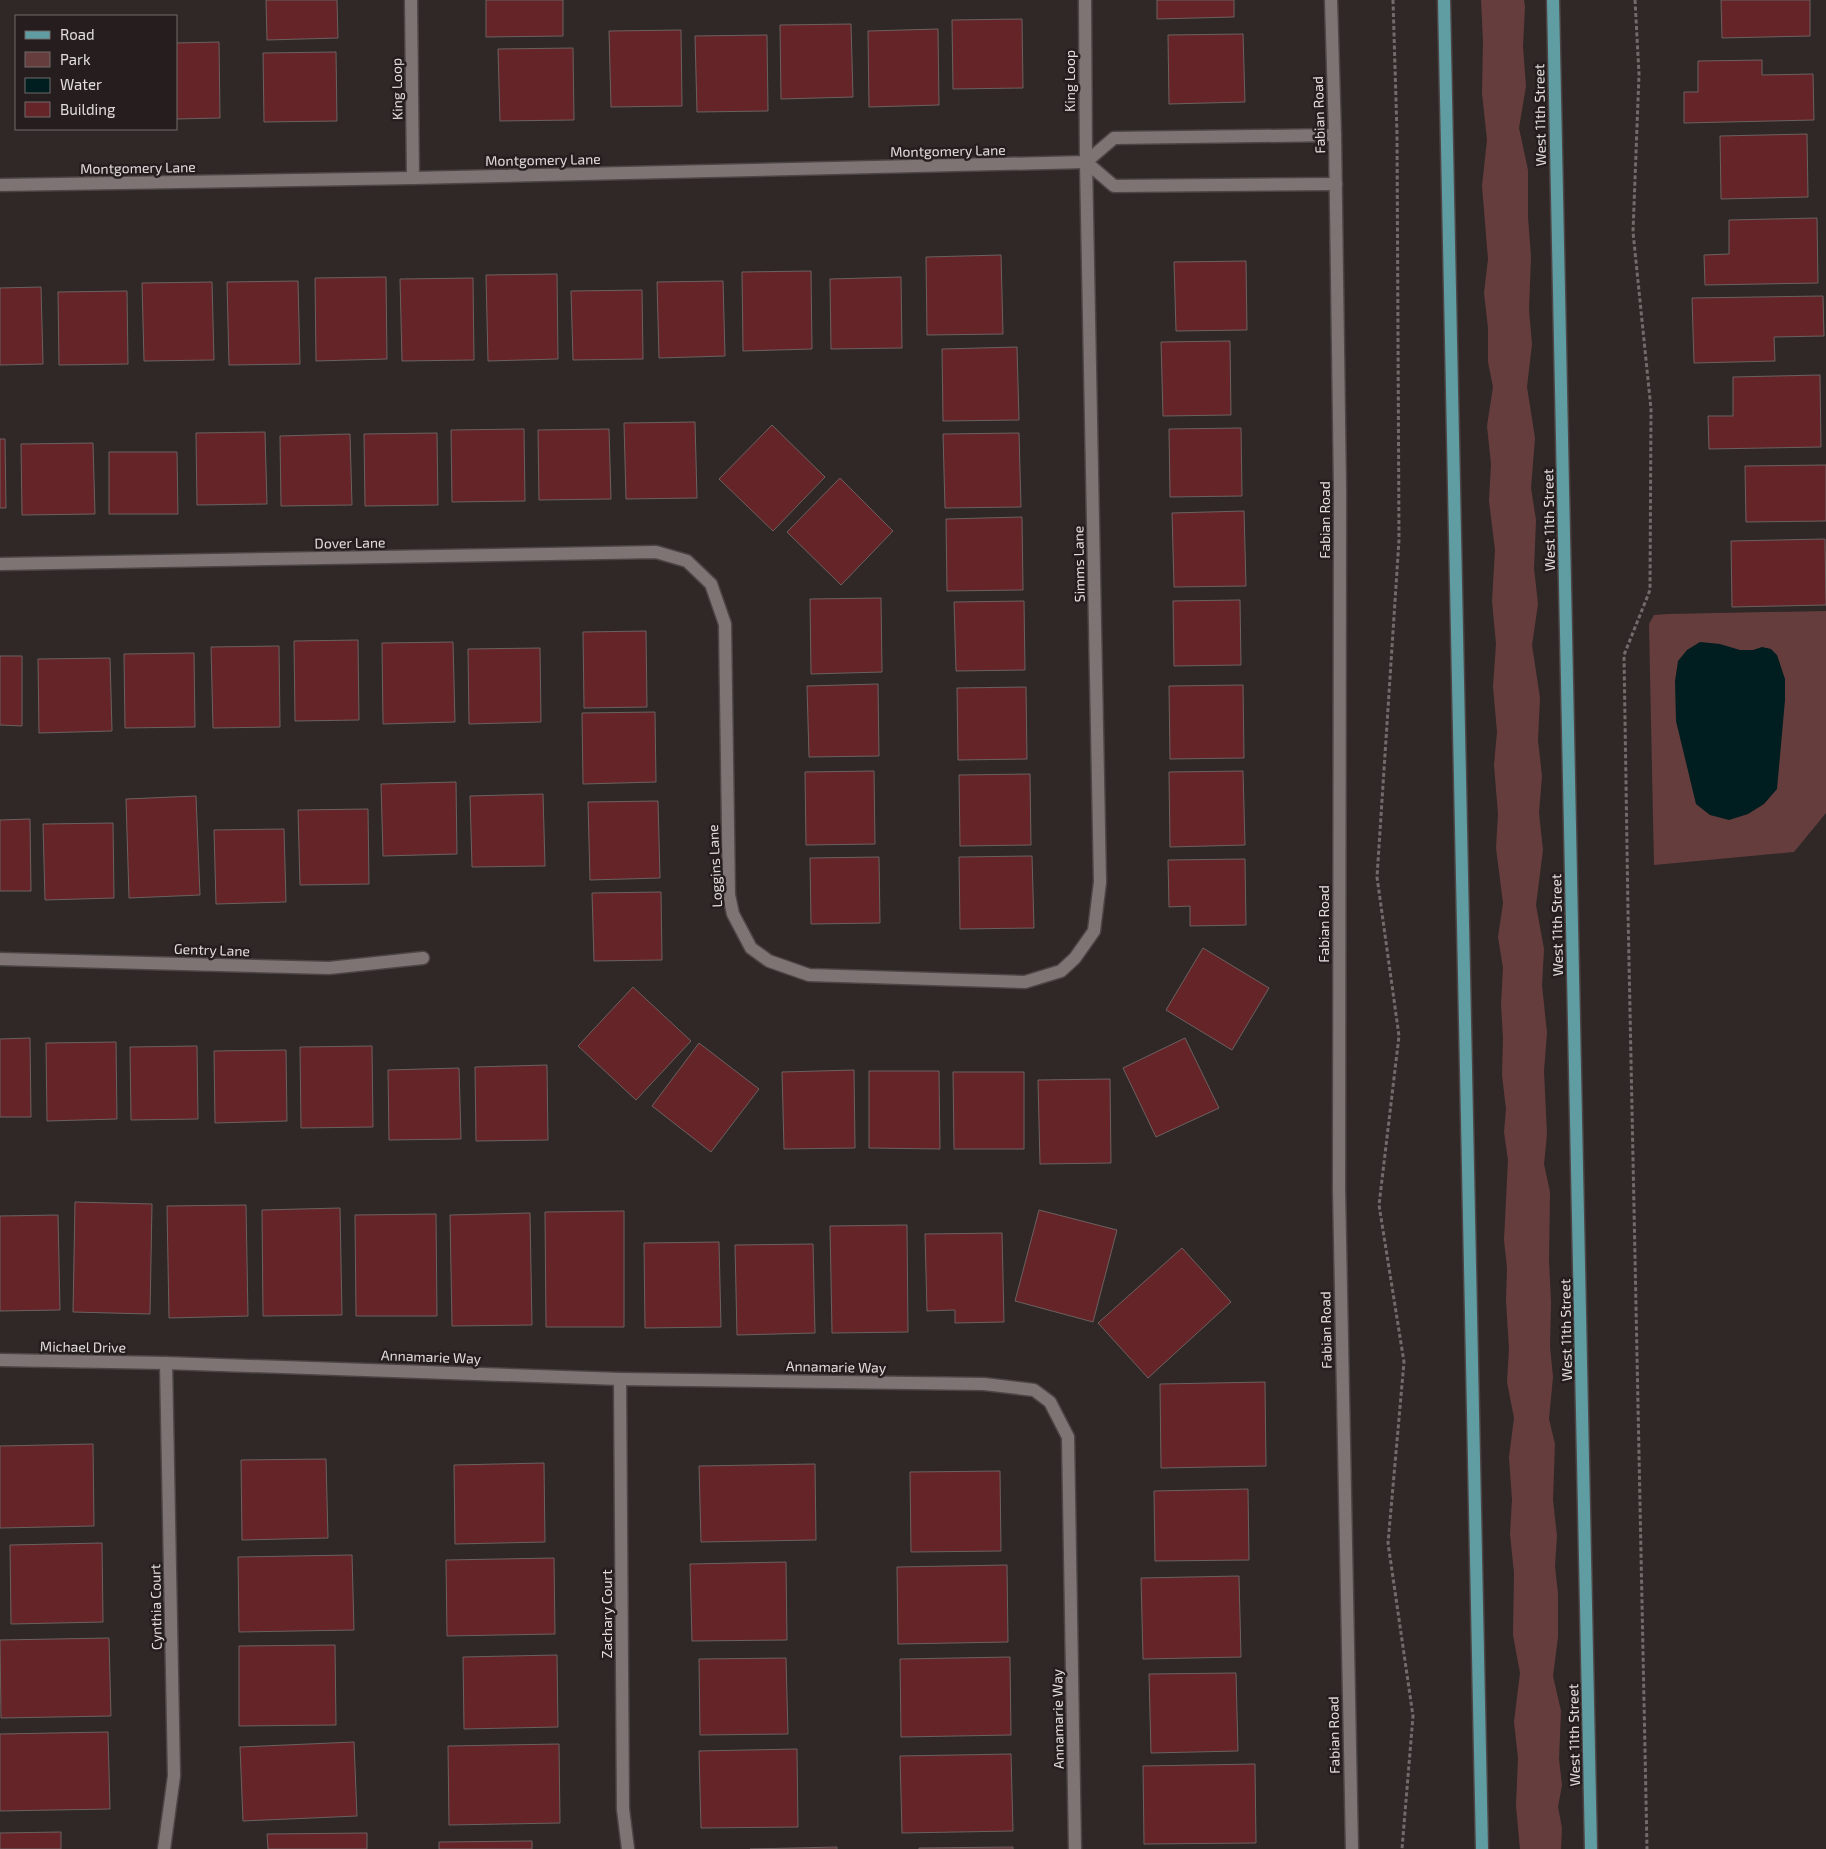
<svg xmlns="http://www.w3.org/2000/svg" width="1826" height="1849" font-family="'Exo 2',sans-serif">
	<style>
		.green { fill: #663d3d }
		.water { fill: #001d1f }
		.building { fill: #652528; stroke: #6b6160 }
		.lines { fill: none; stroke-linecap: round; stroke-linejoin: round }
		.street-casing { stroke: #4d4545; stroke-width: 15 }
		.primary-casing { stroke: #4d4545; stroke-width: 15 }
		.path { stroke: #726b6b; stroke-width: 3; stroke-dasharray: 4 2.5; stroke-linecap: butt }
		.street { stroke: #7e7474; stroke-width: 12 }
		.primary { stroke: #5f9da2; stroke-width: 12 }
		.labels { text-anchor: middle; stroke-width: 5; stroke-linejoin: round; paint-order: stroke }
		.street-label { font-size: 14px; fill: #e2dddd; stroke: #261e1e }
	</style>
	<rect width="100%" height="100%" fill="#302827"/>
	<!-- green -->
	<g class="green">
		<path d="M1481,0H1524L1525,6L1523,46L1526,86L1519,128L1528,170V217L1531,257L1529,310L1532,344L1527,387L1535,438L1531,488L1536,520L1534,568L1538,604L1532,645L1540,698L1538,740L1542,776L1539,813L1543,850L1536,905L1544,949L1542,985L1547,1033L1544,1071L1547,1134L1544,1164L1550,1192L1549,1261L1551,1302L1550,1347L1553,1377L1549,1419L1555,1444L1553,1500L1557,1536L1555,1566L1558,1594V1637L1553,1676L1561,1711L1559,1759L1562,1785L1558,1807L1562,1828L1561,1849H1520L1516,1806L1518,1758L1514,1722L1520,1673L1513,1635L1514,1573L1510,1534L1512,1500L1509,1457L1514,1418L1507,1382L1509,1349L1506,1301L1507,1268L1504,1240L1508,1160L1504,1132L1506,1109L1502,1075L1503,1038L1501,1004L1503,968L1498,937L1503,903L1496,848L1498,814L1494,765L1497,732L1493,687L1496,644L1492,601L1495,550L1489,501L1491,464L1487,426L1493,387L1488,362V328L1484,293L1488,259L1482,186L1487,140L1482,93L1483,42Z"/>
		<path d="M1826,611V813L1794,852L1654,865L1649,624L1654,615L1668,614Z"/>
	</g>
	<!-- water -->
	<path class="water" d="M1700,642L1720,644L1740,650H1753L1762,647L1771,649L1777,655L1785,679V700L1777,789L1764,804L1748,814L1729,820L1710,815L1696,804L1676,721L1675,681L1678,661L1687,650Z"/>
	<!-- building -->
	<g class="building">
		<path d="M266,0H337L338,38L267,40Z"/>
		<path d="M486,0H563V36L486,37Z"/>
		<path d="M1157,0H1234V17L1157,19Z"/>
		<path d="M1721,0H1810V36L1722,38Z"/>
		<path d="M1022,19L1023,88L953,89L952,20Z"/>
		<path d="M851,24L853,97L781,99L780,25Z"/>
		<path d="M938,29L939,105L869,107L868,31Z"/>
		<path d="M681,30L682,106L611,107L609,31Z"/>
		<path d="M1243,34L1245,102L1169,104L1168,35Z"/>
		<path d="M767,35L768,111L697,112L695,36Z"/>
		<path d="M219,42L220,118L176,119V43Z"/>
		<path d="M573,48L574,120L500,121L498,49Z"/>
		<path d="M336,52L337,121L264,122L263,53Z"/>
		<path d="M1762,60V75L1813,74L1814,120L1684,123V92H1698V61Z"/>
		<path d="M1807,134L1808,197L1721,199L1720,136Z"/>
		<path d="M1817,218L1818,283L1705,285L1704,255L1729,254V220Z"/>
		<path d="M1001,255L1003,334L927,335L926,257Z"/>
		<path d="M1246,261L1247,330L1176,331L1174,262Z"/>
		<path d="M811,271L812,349L743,351L742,272Z"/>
		<path d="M557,274L558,359L488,361L486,275Z"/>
		<path d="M386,277L387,359L316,361L315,278Z"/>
		<path d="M901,277L902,348L831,349L830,279Z"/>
		<path d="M473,278L474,360L402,361L400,279Z"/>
		<path d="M298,281L300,364L229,365L227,282Z"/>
		<path d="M723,281L725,356L659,358L657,282Z"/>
		<path d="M212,282L214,360L144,361L142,283Z"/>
		<path d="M41,287L43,364L0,365V288Z"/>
		<path d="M642,290L643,359L573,360L571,291Z"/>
		<path d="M127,291L128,364L59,365L58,292Z"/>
		<path d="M1823,296L1824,336L1774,337L1775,361L1694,363L1692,298Z"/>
		<path d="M1230,341L1231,415L1163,416L1161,342Z"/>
		<path d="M1017,347L1019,420L943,421L942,349Z"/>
		<path d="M1820,375L1821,447L1709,449L1708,416H1733V377Z"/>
		<path d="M695,422L697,498L626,499L624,423Z"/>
		<path d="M772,425L825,477L773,531L719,479Z"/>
		<path d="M1241,428L1242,496L1170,497L1169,429Z"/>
		<path d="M524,429L525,501L452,502L451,430Z"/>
		<path d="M609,429L611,499L539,500L538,430Z"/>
		<path d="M265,432L267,504L197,505L196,433Z"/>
		<path d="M437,433L438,505L365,506L364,434Z"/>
		<path d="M1019,433L1021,507L945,508L943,434Z"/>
		<path d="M350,434L352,505L281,506L280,436Z"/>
		<path d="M0,439H5L6,508H0Z"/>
		<path d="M93,443L95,514L22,515L21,444Z"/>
		<path d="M109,452H177L178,514H109Z"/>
		<path d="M1826,465V521L1746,522L1745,466Z"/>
		<path d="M840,478L893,531L841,585L787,532Z"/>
		<path d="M1244,511L1246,586L1174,587L1172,513Z"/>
		<path d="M1022,517L1023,590L947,591L946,519Z"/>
		<path d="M1825,539L1826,605L1732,607L1731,541Z"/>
		<path d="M881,598L882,672L811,674L810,599Z"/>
		<path d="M1240,600L1241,665L1174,666L1173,601Z"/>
		<path d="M1024,601L1025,670L956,671L954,602Z"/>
		<path d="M646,631L647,707L584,708L583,632Z"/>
		<path d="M358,640L359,720L295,721L294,641Z"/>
		<path d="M453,642L455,722L383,724L382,643Z"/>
		<path d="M279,646L280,727L213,728L211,647Z"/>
		<path d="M540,648L541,722L469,724L468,649Z"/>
		<path d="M194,653L195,727L125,728L124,654Z"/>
		<path d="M0,656H22V726L0,725Z"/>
		<path d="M110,658L112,731L39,733L38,659Z"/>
		<path d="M878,684L879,756L809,757L807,686Z"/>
		<path d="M1243,685L1244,758L1170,759L1169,686Z"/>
		<path d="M1026,687L1027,759L958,760L957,688Z"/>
		<path d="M655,712L656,782L583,784L582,713Z"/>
		<path d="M874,771L875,844L806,845L805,772Z"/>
		<path d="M1243,771L1245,845L1170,847L1169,772Z"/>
		<path d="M1030,774L1031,845L960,846L959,775Z"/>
		<path d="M456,782L457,854L383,856L381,784Z"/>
		<path d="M543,794L545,866L472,867L470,796Z"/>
		<path d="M196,796L200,895L129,898L126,799Z"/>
		<path d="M658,801L660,878L590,880L588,802Z"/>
		<path d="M368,809L369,884L300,885L298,810Z"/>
		<path d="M30,819L31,891H0V820Z"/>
		<path d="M113,823L114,898L45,900L43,824Z"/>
		<path d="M284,829L286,902L216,904L214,830Z"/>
		<path d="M1032,856L1034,928L960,929L959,857Z"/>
		<path d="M879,857L880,923L811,924L810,858Z"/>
		<path d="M1245,859L1246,925L1190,926V906L1169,907L1168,860Z"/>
		<path d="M661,892L662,960L594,961L592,893Z"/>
		<path d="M1203,948L1269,988L1232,1050L1166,1010Z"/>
		<path d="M633,987L691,1041L636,1100L578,1046Z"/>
		<path d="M30,1038L31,1117H0V1039Z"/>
		<path d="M1185,1038L1219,1108L1156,1137L1123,1068Z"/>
		<path d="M116,1042L117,1119L47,1121L46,1043Z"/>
		<path d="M699,1043L759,1089L711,1152L652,1106Z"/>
		<path d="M197,1046L198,1119L131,1120L130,1047Z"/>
		<path d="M372,1046L373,1127L301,1128L300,1047Z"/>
		<path d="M286,1050L287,1121L215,1123L214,1051Z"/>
		<path d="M547,1065L548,1140L476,1141L475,1067Z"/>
		<path d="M459,1068L461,1139L389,1140L388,1070Z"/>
		<path d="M854,1070L855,1148L784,1149L782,1072Z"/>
		<path d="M869,1071H939L940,1149L869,1148Z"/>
		<path d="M953,1072H1024V1149H954Z"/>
		<path d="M1110,1079L1111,1163L1040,1164L1038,1080Z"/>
		<path d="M75,1202L152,1204L150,1314L73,1312Z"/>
		<path d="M246,1205L248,1316L169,1318L167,1206Z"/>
		<path d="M340,1208L342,1315L263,1316L262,1210Z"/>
		<path d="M1039,1210L1117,1230L1093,1322L1015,1301Z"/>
		<path d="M624,1211V1327H546L545,1212Z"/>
		<path d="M530,1213L532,1325L452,1326L450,1215Z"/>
		<path d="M436,1214L437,1316H356L355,1215Z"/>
		<path d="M58,1215L60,1310L0,1311V1216Z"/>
		<path d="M907,1225L908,1332L832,1333L830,1226Z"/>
		<path d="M1002,1233L1004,1322L955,1323V1310L927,1311L925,1234Z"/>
		<path d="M719,1242L721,1327L645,1328L644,1243Z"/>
		<path d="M813,1244L815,1333L737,1335L735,1245Z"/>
		<path d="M1182,1248L1231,1302L1148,1378L1098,1323Z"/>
		<path d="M1265,1382L1266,1466L1161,1468L1160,1384Z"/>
		<path d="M93,1444L94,1526L0,1528V1446Z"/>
		<path d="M326,1459L328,1538L242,1540L241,1460Z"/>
		<path d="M544,1463L545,1542L455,1544L454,1465Z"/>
		<path d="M815,1464L816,1540L701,1542L699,1466Z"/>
		<path d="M1000,1471L1001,1551L911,1552L910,1472Z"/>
		<path d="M1248,1489L1249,1560L1155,1561L1154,1491Z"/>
		<path d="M102,1543L103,1622L11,1624L10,1545Z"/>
		<path d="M352,1555L354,1630L239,1632L238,1557Z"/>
		<path d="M554,1558L555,1634L447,1636L446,1560Z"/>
		<path d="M786,1562L787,1640L692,1641L690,1564Z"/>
		<path d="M1007,1565L1008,1642L898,1644L897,1567Z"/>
		<path d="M1239,1576L1241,1657L1143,1659L1141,1578Z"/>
		<path d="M109,1638L111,1716L1,1718L0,1640Z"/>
		<path d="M335,1645L336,1725L239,1726V1646Z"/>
		<path d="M557,1655L558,1727L464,1729L463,1657Z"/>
		<path d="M1010,1657L1011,1735L901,1737L900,1659Z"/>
		<path d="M786,1658L788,1734L700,1735L699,1659Z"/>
		<path d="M1236,1673L1238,1751L1151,1753L1149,1674Z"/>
		<path d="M108,1732L110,1809L0,1811V1734Z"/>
		<path d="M354,1742L357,1816L243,1821L240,1747Z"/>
		<path d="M559,1744L560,1823L449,1825L448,1746Z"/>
		<path d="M797,1749L798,1827L701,1828L699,1751Z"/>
		<path d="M1011,1754L1013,1831L902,1833L900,1756Z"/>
		<path d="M1255,1764L1256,1843L1144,1844L1143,1766Z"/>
		<path d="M61,1832V1849H0V1833Z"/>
		<path d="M367,1833V1849H268L267,1834Z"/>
		<path d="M532,1841V1849H439V1842Z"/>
		<path d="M837,1847V1849H750Z"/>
		<path d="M1013,1847V1849H919V1848Z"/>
	</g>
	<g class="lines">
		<defs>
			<g id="street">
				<path d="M411,0L413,178"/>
				<path d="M1331,0L1335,135L1340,490L1339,1189L1352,1849"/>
				<path d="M1086,162L1114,186L1336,184"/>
				<path d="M0,185L413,178L1086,162L1114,138L1335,135"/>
				<path d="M0,564L656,552L687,561L711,584L725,624L729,895L733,914L751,948L769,961L809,975L1025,982L1061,971L1075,958L1094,931L1100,882L1086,162L1085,0"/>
				<path d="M0,959L329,968L423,958"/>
				<path d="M0,1360L166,1363L620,1379L984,1384L1034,1390L1050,1402L1068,1437L1075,1849"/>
				<path d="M620,1379L623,1809L628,1849"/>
				<path d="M164,1849L174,1776L166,1363"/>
			</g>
			<g id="primary">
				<path d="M1444,0L1482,1849"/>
				<path d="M1553,0L1591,1849"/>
			</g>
		</defs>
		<!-- street casing -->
		<use href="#street" class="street-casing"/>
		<!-- primary casing -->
		<use href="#primary" class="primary-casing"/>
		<!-- path -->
		<g class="path">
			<path d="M1393,0L1397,134L1399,540L1377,877L1399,1036L1379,1205L1404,1362L1388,1543L1413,1716L1402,1849"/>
			<path d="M1635,0L1639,74L1633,232L1651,409L1650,590L1624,655L1628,912L1647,1849"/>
		</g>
		<!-- street -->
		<use href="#street" class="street"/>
		<!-- primary -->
		<use href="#primary" class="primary"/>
	</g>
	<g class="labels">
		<!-- street labels -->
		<g class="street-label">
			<text transform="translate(1070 81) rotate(-90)" y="5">King Loop</text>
			<text transform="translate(397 89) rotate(-91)" y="5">King Loop</text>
			<text transform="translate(1319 115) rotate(-92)" y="5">Fabian Road</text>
			<text transform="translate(1540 115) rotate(-91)" y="5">West 11th Street</text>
			<text transform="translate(948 151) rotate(-1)" y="5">Montgomery Lane</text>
			<text transform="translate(543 160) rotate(-1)" y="5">Montgomery Lane</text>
			<text transform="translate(138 168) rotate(-1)" y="5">Montgomery Lane</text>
			<text transform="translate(1325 520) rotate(-90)" y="5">Fabian Road</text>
			<text transform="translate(1549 520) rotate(-91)" y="5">West 11th Street</text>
			<text transform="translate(350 543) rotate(-1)" y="5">Dover Lane</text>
			<text transform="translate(1079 564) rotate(-91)" y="5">Simms Lane</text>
			<text transform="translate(715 866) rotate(-93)" y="5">Loggins Lane</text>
			<text transform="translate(1324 924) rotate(-90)" y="5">Fabian Road</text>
			<text transform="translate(1557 925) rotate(-91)" y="5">West 11th Street</text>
			<text transform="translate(212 950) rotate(2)" y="5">Gentry Lane</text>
			<text transform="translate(1326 1330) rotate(-91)" y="5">Fabian Road</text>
			<text transform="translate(1566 1330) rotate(-91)" y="5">West 11th Street</text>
			<text transform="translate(83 1347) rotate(1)" y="5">Michael Drive</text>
			<text transform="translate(431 1357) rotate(2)" y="5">Annamarie Way</text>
			<text transform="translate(836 1367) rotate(1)" y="5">Annamarie Way</text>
			<text transform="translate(156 1607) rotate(-91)" y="5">Cynthia Court</text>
			<text transform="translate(607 1614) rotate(-90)" y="5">Zachary Court</text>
			<text transform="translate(1058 1719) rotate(-91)" y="5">Annamarie Way</text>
			<text transform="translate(1334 1735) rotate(-91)" y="5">Fabian Road</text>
			<text transform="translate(1574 1735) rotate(-91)" y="5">West 11th Street</text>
		</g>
	</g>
	<!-- legend -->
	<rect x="15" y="15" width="162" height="115" fill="#261e1e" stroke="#716a6a"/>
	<rect x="25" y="31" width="25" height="8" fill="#5f9da2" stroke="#716a6a"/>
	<text x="60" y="40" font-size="15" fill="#e2dddd">Road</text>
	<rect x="25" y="52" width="25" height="15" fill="#663d3d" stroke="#716a6a"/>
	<text x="60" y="65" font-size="15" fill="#e2dddd">Park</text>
	<rect x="25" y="78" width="25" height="15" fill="#001d1f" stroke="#716a6a"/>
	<text x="60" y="90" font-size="15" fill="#e2dddd">Water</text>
	<rect x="25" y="102" width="25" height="15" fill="#652528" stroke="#716a6a"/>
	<text x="60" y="115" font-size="15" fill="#e2dddd">Building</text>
</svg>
